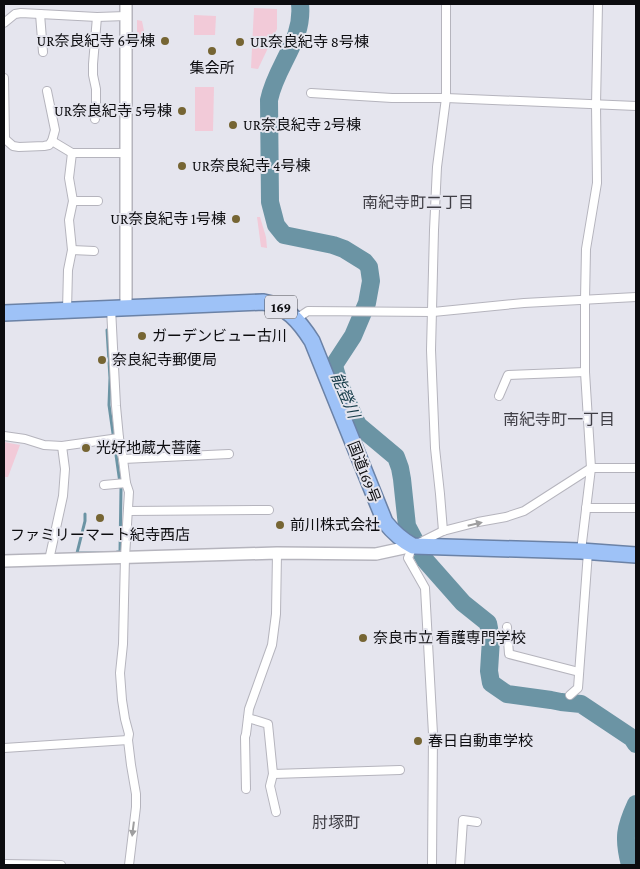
<svg xmlns="http://www.w3.org/2000/svg" width="640" height="869" font-family="'Crimson Pro','Noto Sans JP',serif">
	<style>
		.green { fill: #f2cad8 }
		.lines { fill: none; stroke-linecap: round; stroke-linejoin: round }
		.stream { stroke: #6b94a4; stroke-width: 3 }
		.river { stroke: #6b94a4; stroke-width: 18 }
		.street-casing { stroke: #b5b4bd; stroke-width: 10 }
		.secondary-casing { stroke: #b5b4bd; stroke-width: 14 }
		.highway-casing { stroke: #6b82a6; stroke-width: 18 }
		.street { stroke: #fff; stroke-width: 8 }
		.secondary { stroke: #fff; stroke-width: 11 }
		.highway { stroke: #9ec2f7; stroke-width: 15 }
		.oneway { fill: #9e9e9f }
		.poi-dot { fill: #766533; stroke: #e5e5ee; stroke-width: 2 }
		.labels { text-anchor: middle; stroke-width: 4; stroke-linejoin: round; paint-order: stroke }
		.shield { fill: #e5e5ee; stroke: #4d4d52; stroke-width: 1 }
		.shield-label { font-size: 14px; font-weight: bold; fill: #0c0c0f }
		.poi-label { font-size: 15px; fill: #0c0c0f; stroke: #e5e5ee; text-anchor: start }
		.street-label { font-size: 15px; fill: #0c0c0f; stroke: #e5e5ee }
		.neighbourhood-label { font-size: 16px; fill: #403f46; stroke: #e5e5ee }
		.water-label { font-size: 16px; font-style: italic; fill: #133946; stroke: #e5e5ee }
	</style>
	<rect width="100%" height="100%" fill="#e5e5ee"/>
	<!-- green -->
	<g class="green">
		<path d="M254,8L277,9V29L258,69L251,68Z"/>
		<path d="M194,15L216,16L215,35H194Z"/>
		<path d="M137,20L142,21L144,31V38H137Z"/>
		<path d="M195,87H214L213,131H195Z"/>
		<path d="M257,217H260L266,237L267,248L261,247Z"/>
		<path d="M4,442L20,445L8,477H4Z"/>
	</g>
	<g class="lines">
		<!-- stream -->
		<g class="stream">
			<path d="M107,330L110,378L109,405L119,476L121,489L120,552H117"/>
			<path d="M85,514V521L77,553H103"/>
		</g>
		<!-- river -->
		<g class="river">
			<path d="M300,4C304,41 276,65 269,100L270,202L276,225L284,235L333,245L344,249L365,262L369,267L371,281L367,303L353,336L334,365C337,380 342,389 348,403C352,411 354,419 359,426L396,457L400,468L402,479L407,526L425,560L463,603L488,623L491,639L489,671L491,683L507,694L551,700L561,702L581,704L632,738L636,744"/>
			<path d="M630,865C623,838 625,828 636,804"/>
		</g>
		<defs>
			<g id="street">
				<path d="M40,14L43,52"/>
				<path d="M4,23L15,14L21,13L97,17L126,16"/>
				<path d="M4,78L5,139L13,146L19,147L44,146L49,145L52,141L72,153H126"/>
				<path d="M47,91L55,130L52,141"/>
				<path d="M311,93L392,98H446L636,106"/>
				<path d="M95,119L96,103V89L93,75V64L97,17"/>
				<path d="M73,201H98"/>
				<path d="M72,250L94,251"/>
				<path d="M111,308L116,406L119,438L123,459L126,483L129,492L125,557L123,644L120,673L122,700L125,719L129,734L128,740L131,765L136,794V807L129,865"/>
				<path d="M67,310L68,270L72,250L69,220L73,201L69,178L72,153"/>
				<path d="M296,319L308,311L433,312L524,303L636,297"/>
				<path d="M499,396L508,375L585,372"/>
				<path d="M4,436L25,439L44,445L62,446L119,438"/>
				<path d="M123,459L229,454"/>
				<path d="M104,485L126,483"/>
				<path d="M586,508H636"/>
				<path d="M128,511L269,510"/>
				<path d="M443,531L440,494L435,448L431,350L434,230L437,167L446,98V4"/>
				<path d="M581,551L591,468L585,372V300L586,249L597,183L596,105L598,4"/>
				<path d="M49,560L63,496L65,469L62,446"/>
				<path d="M507,627L509,654L579,672"/>
				<path d="M570,695L578,688L588,552"/>
				<path d="M248,718L268,724L273,774L400,770"/>
				<path d="M4,748L128,740"/>
				<path d="M273,774L270,786L276,812"/>
				<path d="M246,789L245,737L246,734L249,709L272,645L276,614L277,553"/>
				<path d="M4,864L61,865"/>
				<path d="M432,865L433,734L425,588L408,558L413,546L443,531L478,522L506,517L524,511L591,468H636"/>
				<path d="M460,865L463,820L477,822"/>
			</g>
			<g id="secondary">
				<path d="M126,308V4"/>
				<path d="M4,561L277,553L376,554L413,546"/>
			</g>
			<path id="highway" d="M4,313L263,302C286,305 300,322 312,341L385,522C393,532 402,540 413,546L581,551L636,555"/>
		</defs>
		<!-- street casing -->
		<use href="#street" class="street-casing"/>
		<!-- secondary casing -->
		<use href="#secondary" class="secondary-casing"/>
		<!-- highway casing -->
		<use href="#highway" class="highway-casing"/>
		<!-- street -->
		<use href="#street" class="street"/>
		<!-- secondary -->
		<use href="#secondary" class="secondary"/>
		<!-- highway -->
		<use href="#highway" class="highway"/>
	</g>
	<!-- one-way arrows -->
	<defs><path id="oneway-solid" d="M-6-.8H1V-3.2L6.5 0L1 3.2V.8H-6Z" transform="scale(1.25)"/></defs>
	<g class="oneway">
		<use href="#oneway-solid" transform="translate(475 524) rotate(-13)"/>
		<use href="#oneway-solid" transform="translate(133 829) rotate(97)"/>
	</g>
	<!-- markers -->
	<g class="poi-dot">
		<circle cx="165" cy="41" r="5"/>
		<circle cx="240" cy="42" r="5"/>
		<circle cx="212" cy="51" r="5"/>
		<circle cx="182" cy="111" r="5"/>
		<circle cx="233" cy="125" r="5"/>
		<circle cx="182" cy="166" r="5"/>
		<circle cx="236" cy="219" r="5"/>
		<circle cx="142" cy="336" r="5"/>
		<circle cx="102" cy="360" r="5"/>
		<circle cx="86" cy="448" r="5"/>
		<circle cx="100" cy="518" r="5"/>
		<circle cx="280" cy="525" r="5"/>
		<circle cx="363" cy="638" r="5"/>
		<circle cx="418" cy="741" r="5"/>
	</g>
	<g class="labels">
		<!-- shield labels -->
		<rect class="shield" x="265" y="295.5" width="32" height="23" rx="4"/>
		<g class="shield-label">
			<text x="281" y="312">169</text>
		</g>
		<!-- poi labels -->
		<g class="poi-label">
			<text x="155" y="46" text-anchor="end">UR奈良紀寺 6号棟</text>
			<text x="250" y="47">UR奈良紀寺 8号棟</text>
			<text x="212" y="73" text-anchor="middle">集会所</text>
			<text x="172" y="116" text-anchor="end">UR奈良紀寺 5号棟</text>
			<text x="243" y="130">UR奈良紀寺 2号棟</text>
			<text x="192" y="171">UR奈良紀寺 4号棟</text>
			<text x="226" y="224" text-anchor="end">UR奈良紀寺 1号棟</text>
			<text x="152" y="341">ガーデンビュー古川</text>
			<text x="112" y="365">奈良紀寺郵便局</text>
			<text x="96" y="453">光好地蔵大菩薩</text>
			<text x="290" y="530">前川株式会社</text>
			<text x="100" y="540" text-anchor="middle">ファミリーマート紀寺西店</text>
			<text x="373" y="643">奈良市立 看護専門学校</text>
			<text x="428" y="746">春日自動車学校</text>
		</g>
		<!-- street labels -->
		<g class="street-label">
			<text transform="translate(364 472) rotate(69)" y="5">国道169号</text>
		</g>
		<!-- neighbourhood labels -->
		<g class="neighbourhood-label">
			<text x="418" y="208">南紀寺町二丁目</text>
			<text x="559" y="425">南紀寺町一丁目</text>
			<text x="336" y="828">肘塚町</text>
		</g>
		<!-- water labels -->
		<g class="water-label">
			<text transform="translate(346 395) rotate(67)" y="6">能登川</text>
		</g>
	</g>
	<!-- border -->
	<rect width="640" height="869" fill="none" stroke="#0c0c0f" stroke-width="10"/>
</svg>
